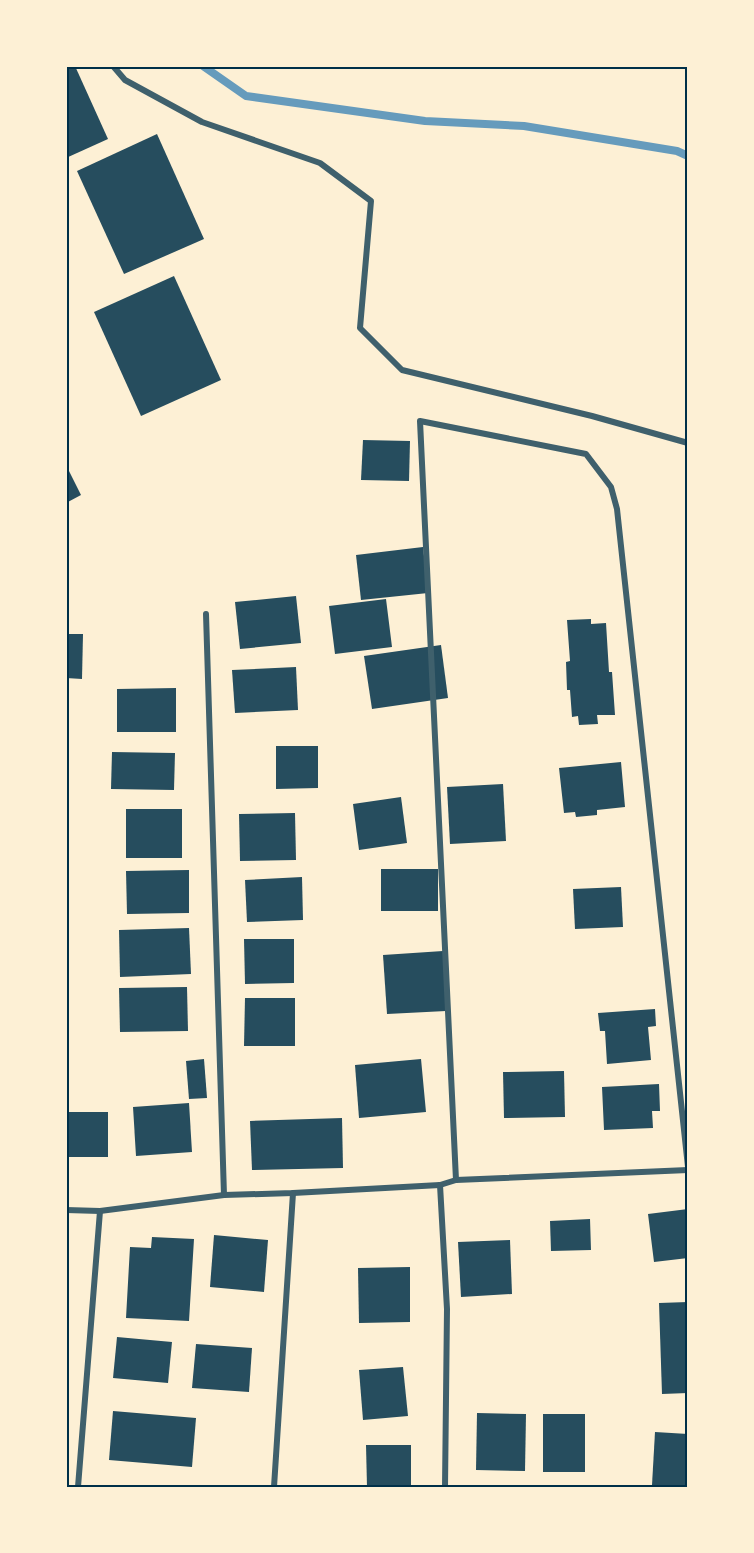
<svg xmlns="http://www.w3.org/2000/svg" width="754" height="1553" font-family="'Alegreya Sans',sans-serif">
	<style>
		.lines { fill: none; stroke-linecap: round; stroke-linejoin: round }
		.stream { stroke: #669bbc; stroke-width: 8 }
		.building { fill: #264d5e }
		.minor { stroke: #3f606c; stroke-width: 6 }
		.neatline { fill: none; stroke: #003049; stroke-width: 2 }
	</style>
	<rect width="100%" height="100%" fill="#fdf0d5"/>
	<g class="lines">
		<!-- stream -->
		<path class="stream" d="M203,66L246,96L425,121L524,126L677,151L688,156"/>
	</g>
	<!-- building -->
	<g class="building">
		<path d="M66,66H75L108,139L66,158Z"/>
		<path d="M157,134L204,239L124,274L77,171Z"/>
		<path d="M174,276L221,380L141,416L94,312Z"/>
		<path d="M363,440L410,441L409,481L361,480Z"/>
		<path d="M66,465L81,495L66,503Z"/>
		<path d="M423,547L428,593L361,600L356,555Z"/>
		<path d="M296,596L301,643L240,649L235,602Z"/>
		<path d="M386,599L392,647L335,654L329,606Z"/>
		<path d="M591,619V624L606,623L609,672H612L615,715H597L598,724L579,725L578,716L572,717L570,690H567L566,662L570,661L567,620Z"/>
		<path d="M66,634H83L82,679L66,678Z"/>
		<path d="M441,645L448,698L372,709L364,656Z"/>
		<path d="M296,667L298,710L235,713L232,670Z"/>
		<path d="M176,688V732H117V689Z"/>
		<path d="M276,746H318V788L276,789Z"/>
		<path d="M112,752L175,753L174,790L111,789Z"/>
		<path d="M621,762L625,807L597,810V815L576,817L575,812L564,813L559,768Z"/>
		<path d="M503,784L506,841L450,844L447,787Z"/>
		<path d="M401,797L407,843L359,850L353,804Z"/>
		<rect x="126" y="809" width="56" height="49"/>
		<path d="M295,813L296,860L240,861L239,814Z"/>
		<rect x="381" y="869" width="57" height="42"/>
		<path d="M189,870V913L127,914L126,871Z"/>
		<path d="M302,877L303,920L247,922L245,880Z"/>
		<path d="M621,887L623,927L575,929L573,889Z"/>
		<path d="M189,928L191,974L120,977L119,930Z"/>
		<path d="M244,939H294V983L245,984Z"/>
		<path d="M443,951L446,1011L387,1014L383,955Z"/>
		<path d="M187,987L188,1031L120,1032L119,988Z"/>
		<path d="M245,998H295V1046H244Z"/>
		<path d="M655,1009L656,1026L648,1027L651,1060L607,1064L605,1031H600L598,1013Z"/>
		<path d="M204,1059L207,1098L189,1099L186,1061Z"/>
		<path d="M421,1059L426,1112L359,1118L355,1065Z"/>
		<path d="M564,1071L565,1117L504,1118L503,1072Z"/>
		<path d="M659,1084L660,1111H652L653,1128L604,1130L602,1087Z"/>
		<path d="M189,1103L192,1152L136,1156L133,1107Z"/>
		<rect x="66" y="1112" width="42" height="45"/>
		<path d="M342,1118L343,1168L252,1170L250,1121Z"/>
		<path d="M688,1209V1258L654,1262L648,1214Z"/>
		<path d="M590,1219L591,1250L551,1251L550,1221Z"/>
		<path d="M214,1235L268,1240L264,1292L210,1287Z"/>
		<path d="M152,1237L194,1239L189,1321L126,1318L130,1247L151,1248Z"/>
		<path d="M510,1240L512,1294L461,1297L458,1242Z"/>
		<path d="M410,1267V1322L359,1323L358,1268Z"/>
		<path d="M688,1302V1393L662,1394L659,1303Z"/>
		<path d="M117,1337L172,1342L168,1383L113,1378Z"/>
		<path d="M196,1344L252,1348L249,1392L192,1388Z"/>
		<path d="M403,1367L408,1416L363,1420L359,1370Z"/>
		<path d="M113,1411L196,1418L192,1467L109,1460Z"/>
		<path d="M477,1413L526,1414L525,1471L476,1470Z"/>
		<rect x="543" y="1414" width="42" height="58"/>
		<path d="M655,1432L688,1434V1487L652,1485Z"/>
		<path d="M366,1445H411V1487H367Z"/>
	</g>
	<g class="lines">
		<!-- minor -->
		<g class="minor">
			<path d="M113,66L125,80L202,122L320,163L371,201L360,328L402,370L592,416L688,443"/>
			<path d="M206,614L224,1195"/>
			<path d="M456,1180L420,421L586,454L611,487L617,509L688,1167"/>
			<path d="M440,1185L447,1309L445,1487"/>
			<path d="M66,1210L100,1211L224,1195L293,1193L440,1185L456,1180L688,1170"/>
			<path d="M78,1487L100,1211"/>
			<path d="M274,1487L293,1193"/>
		</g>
	</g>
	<!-- border -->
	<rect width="754" height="1553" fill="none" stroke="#fdf0d5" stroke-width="135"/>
	<rect x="68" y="68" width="618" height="1418" class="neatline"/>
</svg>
